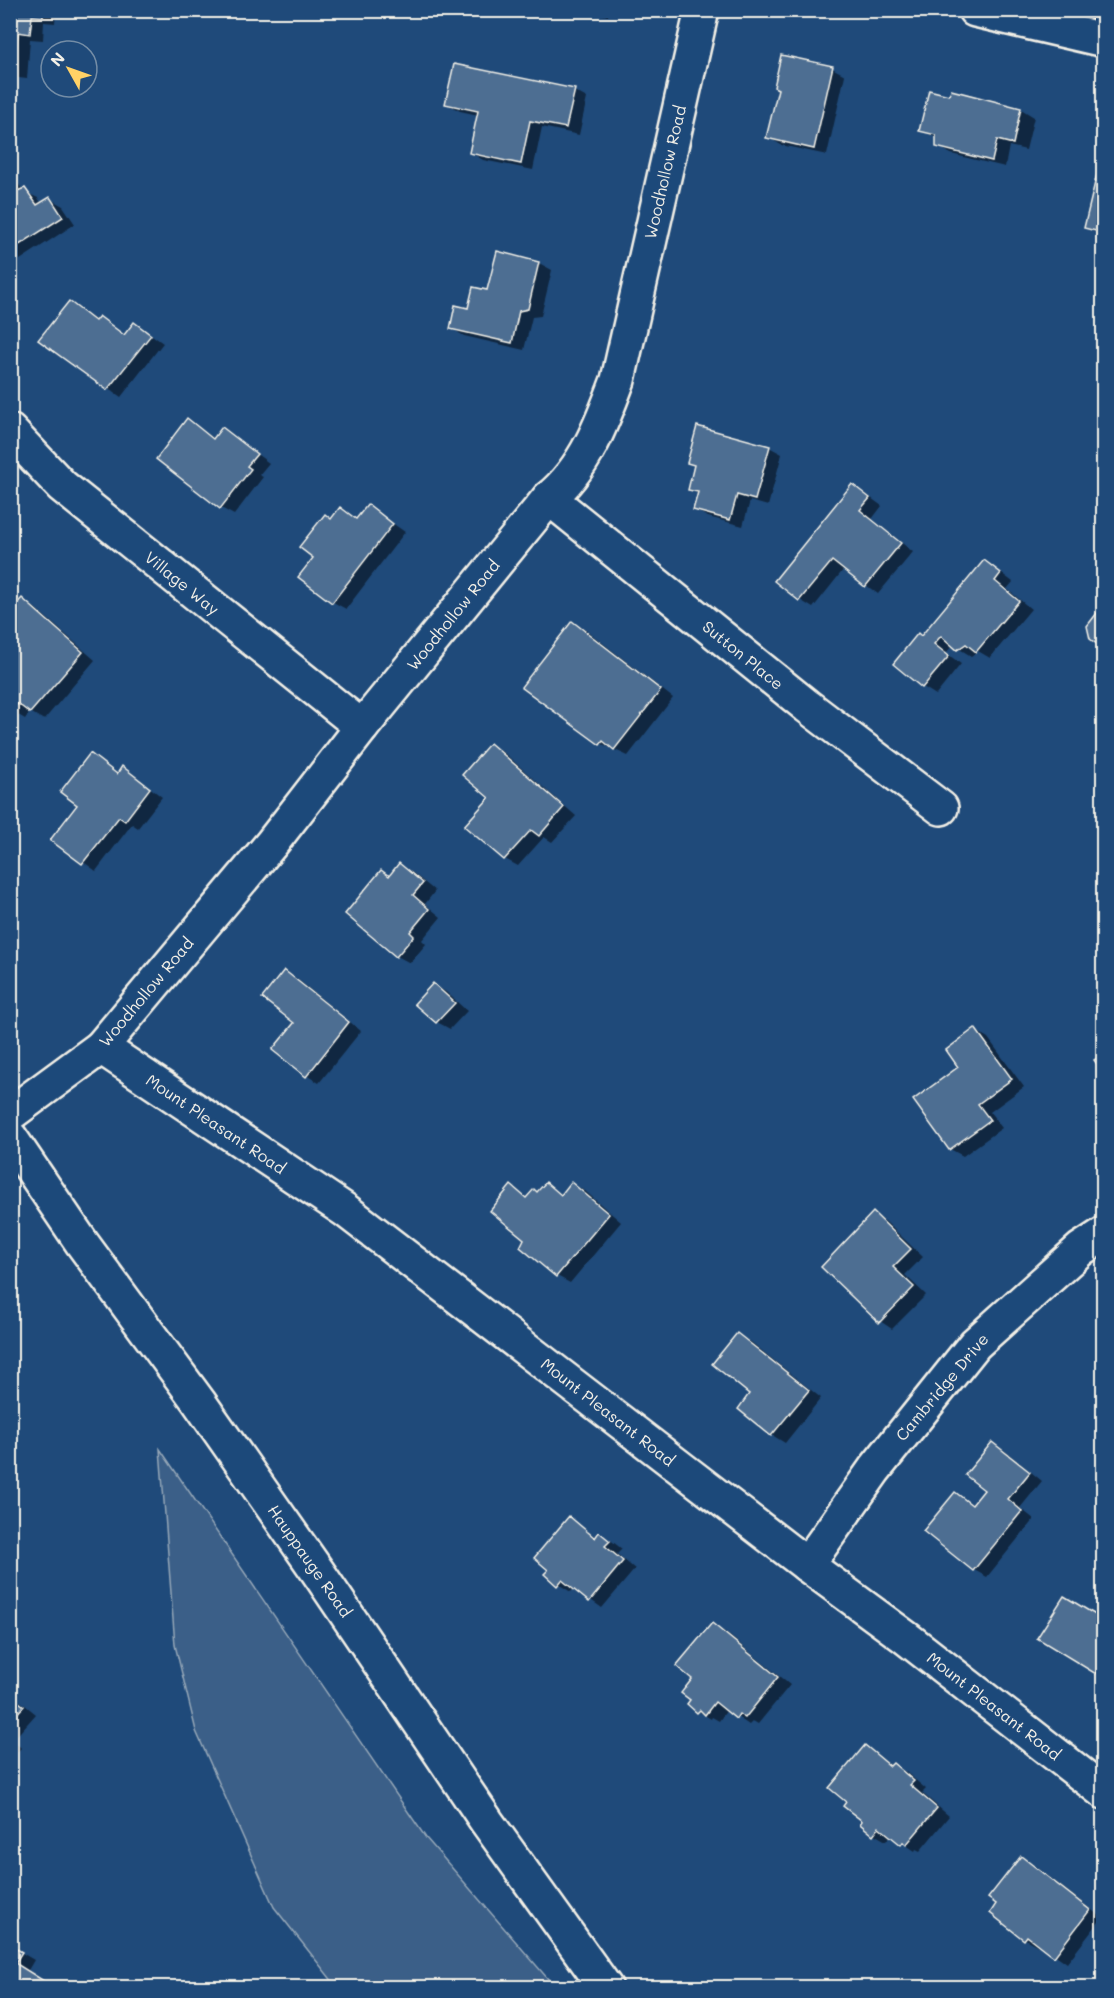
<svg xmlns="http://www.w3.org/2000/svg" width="1114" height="1998" font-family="Mali,sans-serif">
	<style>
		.green { fill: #3a5f88; stroke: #97a8b8; stroke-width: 1.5 }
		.shadow { fill: #0007 }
		.building { fill: #4d6e92; stroke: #f4f1e8; stroke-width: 1.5 }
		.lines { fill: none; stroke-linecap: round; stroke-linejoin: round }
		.street-casing { stroke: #f4f1e8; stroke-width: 38 }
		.secondary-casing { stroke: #f4f1e8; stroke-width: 38 }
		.primary-casing { stroke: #f4f1e8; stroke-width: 38 }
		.street { stroke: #1f4a7a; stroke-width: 33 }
		.secondary { stroke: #1f4a7a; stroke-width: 33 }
		.primary { stroke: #1f4a7a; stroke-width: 33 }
		.labels { text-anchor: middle; stroke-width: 4.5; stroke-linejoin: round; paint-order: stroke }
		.street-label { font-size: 16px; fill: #f4f1e8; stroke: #1f4a7a }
	</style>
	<rect width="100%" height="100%" fill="#1f4a7a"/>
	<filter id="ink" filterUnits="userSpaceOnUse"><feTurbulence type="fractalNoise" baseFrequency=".0167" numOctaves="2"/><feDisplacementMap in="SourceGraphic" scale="12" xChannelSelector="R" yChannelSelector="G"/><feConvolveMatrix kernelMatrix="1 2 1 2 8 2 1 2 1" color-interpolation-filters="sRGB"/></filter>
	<g filter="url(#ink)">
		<!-- green -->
		<path class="green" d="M160,1449L426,1838L555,1987H337L274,1907L196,1731L175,1645Z"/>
		<!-- shadow -->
		<g class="shadow">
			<path d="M10,10H56L55,23L44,22L43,40L30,39L27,79L10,77Z"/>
			<path d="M585,10H609L608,16Z"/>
			<path d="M832,68L845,75L827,155L781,145L768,137L779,89Z"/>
			<path d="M574,91L587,98L579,135L542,127L533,170L483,160L470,152L478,115L460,111L447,104Z"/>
			<path d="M952,92L1021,109L1034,117L1026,150L1009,146L1005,167L951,154L938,146L937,138L921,130L950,97Z"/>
			<path d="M1104,152V236L1086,228Z"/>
			<path d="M10,171L23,191L38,198L42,204L50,199L63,206L75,224L20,260L10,254Z"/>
			<path d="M498,253L539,263L552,270L541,316L532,317L524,350L464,336L451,328L488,292Z"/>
			<path d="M70,303L97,321L100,318L125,335L135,323L163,343L121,397L40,340Z"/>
			<path d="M187,420L215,439L222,429L269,463L259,475L263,477L234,515L221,508L158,458Z"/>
			<path d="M769,447L782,454L768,506L750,501L743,526L708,517L695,510L699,494L689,489L695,466L688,462Z"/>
			<path d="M853,485L882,506L872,519L913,552L878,594L844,569L813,608L800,600L776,581Z"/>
			<path d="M368,506L405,532L346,609L333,602L315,558L332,520L340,509L358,520Z"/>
			<path d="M985,561L1013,582L1007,589L1031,609L990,658L978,651L971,656L953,645L946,653L961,664L936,695L923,687L895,664L921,637Z"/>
			<path d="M22,600L35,608L95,660L44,720L30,712L25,719L10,710Z"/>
			<path d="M573,623L586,630L673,698L628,756L600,743Z"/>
			<path d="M490,745L503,752L576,816L552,842L544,837L518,866L505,859L491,798Z"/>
			<path d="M91,755L118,774L122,768L135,776L162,797L138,828L132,824L96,871L53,840L79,805Z"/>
			<path d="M400,865L413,873L435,891L425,904L441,917L422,940L426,944L410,963L397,956L390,877Z"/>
			<path d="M284,972L297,979L361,1031L319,1083L306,1075Z"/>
			<path d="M434,985L446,992L467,1011L450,1029L437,1022L417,1004Z"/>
			<path d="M975,1030L988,1038L1024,1087L990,1112L1002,1128L963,1156L950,1149L960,1067Z"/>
			<path d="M546,1184L563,1195L572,1184L585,1191L621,1222L570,1283L557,1276L522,1247L525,1238L511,1187L528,1198L538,1194Z"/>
			<path d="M874,1214L886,1222L923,1257L905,1275L926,1295L892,1329L880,1321Z"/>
			<path d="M738,1335L751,1342L821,1398L785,1443L772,1435L740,1409L751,1394Z"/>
			<path d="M992,1443L1005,1451L1042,1481L1020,1508L1034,1519L987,1577L974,1570L955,1494L974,1505L986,1490Z"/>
			<path d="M569,1518L597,1538L600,1534L613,1542L622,1549L617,1554L635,1569L602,1608L574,1588L571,1592L558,1584L550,1569Z"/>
			<path d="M1104,1621V1677L1040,1637Z"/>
			<path d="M712,1625L725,1632L790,1685L758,1724L753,1721L749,1725L727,1710L719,1721L712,1717L711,1719L698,1711L692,1700L694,1679Z"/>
			<path d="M10,1693L36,1714L13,1740L21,1748L10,1760Z"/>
			<path d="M865,1747L892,1766L893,1765L906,1772L926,1789L922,1793L949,1816L920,1851L916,1849L915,1851L891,1835L886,1841L874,1834L864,1821Z"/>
			<path d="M10,1778L14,1779L10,1790Z"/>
			<path d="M1021,1858L1034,1865L1102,1918L1067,1963L1040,1944L1038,1946L1025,1939Z"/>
			<path d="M10,1946L34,1960L27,1972L10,1988Z"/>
		</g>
		<!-- building -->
		<g class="building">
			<path d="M10,10H43V17L32,16L30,34L18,32L14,72H10Z"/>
			<path d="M781,55L833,66L814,149L766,138L778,89L774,87Z"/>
			<path d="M454,64L575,89L566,128L530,121L521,164L469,153L478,111L445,104Z"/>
			<path d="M929,90L949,95L951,90L1021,108L1013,144L997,140L992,161L936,147V135L919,131Z"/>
			<path d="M1104,145V233L1084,228Z"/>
			<path d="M10,181L17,191L25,188L37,205L50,197L63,217L10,251Z"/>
			<path d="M497,251L539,262L528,309L519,311L512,343L450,329L455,305L468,308L473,287L487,290Z"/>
			<path d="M69,301L95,321L99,316L124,335L134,322L151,335L107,390L38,340Z"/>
			<path d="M187,418L213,439L222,427L257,454L247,466L251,469L220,509L156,459Z"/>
			<path d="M697,426L770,446L755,500L737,495L730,520L693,510L698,492L688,490L694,465L687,463Z"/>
			<path d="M852,484L870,498L860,510L901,543L865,587L832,561L799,601L774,581Z"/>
			<path d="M368,504L393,524L332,603L298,577L313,558L299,547L325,514L331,519L340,507L356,519Z"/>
			<path d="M984,560L1001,573L995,581L1019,601L976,652L966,644L957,650L941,636L934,644L949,656L922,688L893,664L918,633L921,636Z"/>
			<path d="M22,598L83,652L30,713L18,704L10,712V611Z"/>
			<path d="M1104,604V649L1090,639L1087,626Z"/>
			<path d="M572,621L661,690L614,750L603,741L600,745L521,687Z"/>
			<path d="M490,743L564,807L539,836L531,830L504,860L464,826L489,798L462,775Z"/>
			<path d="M90,753L117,774L122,766L150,788L125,821L119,817L82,864L50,840L77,805L60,792Z"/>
			<path d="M399,863L423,883L413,895L429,909L410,932L414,936L396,957L345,914L381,870L389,876Z"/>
			<path d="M284,970L349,1022L306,1077L272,1050L294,1023L262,998Z"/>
			<path d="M433,983L455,1003L436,1023L414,1004Z"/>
			<path d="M975,1028L1012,1079L978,1104L990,1120L949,1150L913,1100L958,1067L946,1050Z"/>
			<path d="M1104,1054V1074L1094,1060Z"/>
			<path d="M546,1182L561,1195L571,1182L609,1214L556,1277L520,1247L524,1239L490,1211L511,1185L526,1198L534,1189L537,1192Z"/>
			<path d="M873,1212L911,1249L893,1267L914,1287L879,1323L821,1267Z"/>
			<path d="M737,1333L809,1390L771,1436L738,1409L749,1394L712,1364Z"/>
			<path d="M992,1442L1030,1472L1008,1499L1022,1511L973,1571L923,1531L955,1492L972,1505L984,1490L965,1475Z"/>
			<path d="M569,1516L595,1538L599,1532L610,1541L605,1546L623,1561L589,1602L562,1580L557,1586L544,1574L548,1570L534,1558Z"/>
			<path d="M1064,1596L1104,1620V1662L1096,1674L1037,1638Z"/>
			<path d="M712,1623L778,1677L745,1718L739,1714L736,1719L715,1702L705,1715L700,1710L697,1713L687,1704L690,1700L681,1693L692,1679L676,1666Z"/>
			<path d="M10,1695L24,1706L10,1721Z"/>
			<path d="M865,1745L890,1766L893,1763L914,1781L910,1785L937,1808L906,1845L903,1842L901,1845L879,1827L873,1835L860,1824L862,1821L843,1806L846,1802L829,1788Z"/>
			<path d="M1021,1856L1090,1910L1054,1957L1027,1936L1024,1940L990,1913L996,1904L988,1898Z"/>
			<path d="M10,1945L22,1952L15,1963L55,1988H10Z"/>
			<path d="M1104,1977V1988H1097L1096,1987Z"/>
		</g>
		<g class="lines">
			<defs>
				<g id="street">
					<path d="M975,10L1104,40"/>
					<path d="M10,431L62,486L362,727"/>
					<path d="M549,498L807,706L941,808"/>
					<path d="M101,1047L272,843L362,727L549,498C585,469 602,423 618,380L702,10"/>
					<path d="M807,1565L874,1470L975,1344L1081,1249L1104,1234"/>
				</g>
				<path id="secondary" d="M10,1114L101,1047L345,1210L807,1565L905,1637L1104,1792"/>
				<path id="primary" d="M10,1137L82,1243L199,1402L318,1572L487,1822L606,1988"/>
			</defs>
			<!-- street casing -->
			<use href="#street" class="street-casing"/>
			<!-- secondary casing -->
			<use href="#secondary" class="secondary-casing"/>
			<!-- primary casing -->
			<use href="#primary" class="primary-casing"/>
			<!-- street -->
			<use href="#street" class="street"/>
			<!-- secondary -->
			<use href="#secondary" class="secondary"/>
			<!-- primary -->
			<use href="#primary" class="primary"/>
		</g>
	</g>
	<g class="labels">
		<!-- street labels -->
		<g class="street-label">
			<text transform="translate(665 172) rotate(-77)" y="6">Woodhollow Road</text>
			<text transform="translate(182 583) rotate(39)" y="6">Village Way</text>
			<text transform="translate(453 615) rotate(-51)" y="6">Woodhollow Road</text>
			<text transform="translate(743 655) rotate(39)" y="6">Sutton Place</text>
			<text transform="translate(146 992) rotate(-50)" y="6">Woodhollow Road</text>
			<text transform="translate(216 1124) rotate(34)" y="6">Mount Pleasant Road</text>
			<text transform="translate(942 1387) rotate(-50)" y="6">Cambridge Drive</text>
			<text transform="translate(608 1412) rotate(38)" y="6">Mount Pleasant Road</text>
			<text transform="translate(310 1561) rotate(55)" y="6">Hauppauge Road</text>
			<text transform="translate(994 1706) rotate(38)" y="6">Mount Pleasant Road</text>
		</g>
	</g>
	<!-- margin -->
	<rect width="1114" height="1998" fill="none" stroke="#1f4a7a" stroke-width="36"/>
	<rect x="18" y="18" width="1078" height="1962" fill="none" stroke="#f4f1e8" stroke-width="2" filter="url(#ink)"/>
	<!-- north arrow -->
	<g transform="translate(69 69) rotate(310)"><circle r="28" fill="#1f4a7a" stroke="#748da6" stroke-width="1.5"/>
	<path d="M0-4.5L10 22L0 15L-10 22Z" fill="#ffd166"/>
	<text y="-9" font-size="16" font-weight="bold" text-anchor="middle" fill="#f4f1e8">N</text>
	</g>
</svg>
